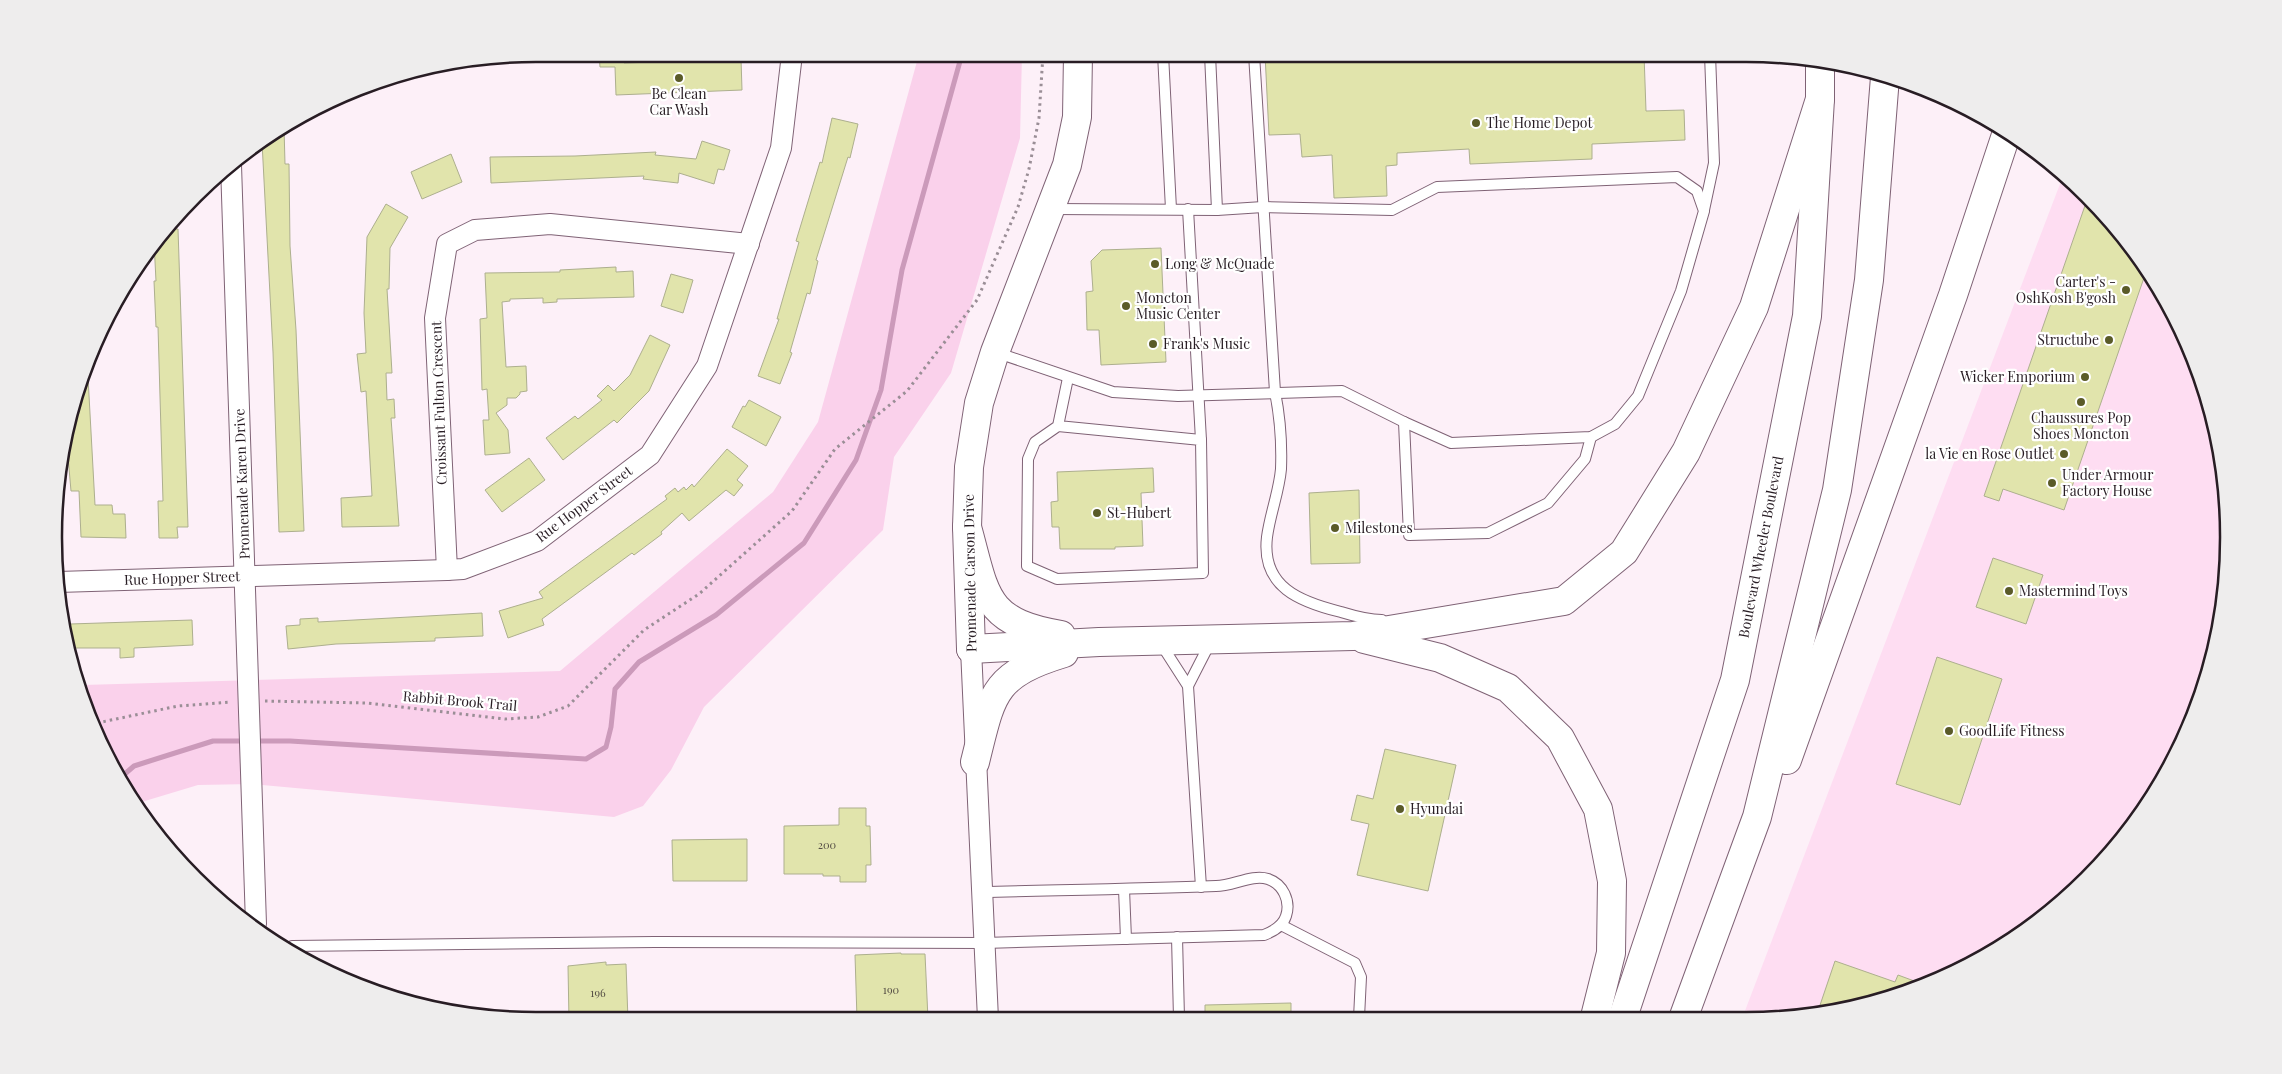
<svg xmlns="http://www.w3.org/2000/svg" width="2282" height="1074" font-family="'Playfair Display',serif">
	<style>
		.built { fill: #feddf2 }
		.green { fill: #fad1eb }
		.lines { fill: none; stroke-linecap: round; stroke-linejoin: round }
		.stream { stroke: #cb9aba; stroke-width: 5 }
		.building { fill: #e1e4ac; stroke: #adaf8e }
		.lane-casing { stroke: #7f6275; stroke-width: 12 }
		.street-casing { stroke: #7f6275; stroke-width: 22 }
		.secondary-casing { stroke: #7f6275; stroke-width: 30 }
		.highway-casing { stroke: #7f6275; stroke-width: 30 }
		.path { stroke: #9a8e96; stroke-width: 3; stroke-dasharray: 2.5 4; stroke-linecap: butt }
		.lane { stroke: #fff; stroke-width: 10 }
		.street { stroke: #fff; stroke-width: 20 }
		.secondary { stroke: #fff; stroke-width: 28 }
		.highway { stroke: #fff; stroke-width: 28 }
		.poi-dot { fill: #5a5b28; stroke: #fff; stroke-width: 2 }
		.labels { text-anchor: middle; stroke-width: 4.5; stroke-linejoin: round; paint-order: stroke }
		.number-label { font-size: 11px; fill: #564f46 }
		.poi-label { font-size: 14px; fill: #281d24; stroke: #fff; text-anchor: start }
		.street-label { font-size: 14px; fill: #281d24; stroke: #fff }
		.rim { fill: none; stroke: #281d24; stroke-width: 2.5 }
	</style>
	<rect width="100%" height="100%" fill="#fdf0f8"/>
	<!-- built -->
	<path class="built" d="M2063,176L2087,195L2147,268L2191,352L2219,442L2228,537L2219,631L2192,722L2129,831L2039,920L1930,983L1808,1016H1743Z"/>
	<!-- green -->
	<path class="green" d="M919,54H1022L1020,138L951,373L894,457L883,530L704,707L671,770L643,806L614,817L252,784L198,785L135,804L118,778L83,685L560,671L773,492L818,422Z"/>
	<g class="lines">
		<!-- stream -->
		<g class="stream">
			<path d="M255,741H290L586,759L606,747L611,727L615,689L639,662L716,615L804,543L856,460L881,390L902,270L962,54"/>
			<path d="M119,779L134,766L213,741H246"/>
		</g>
	</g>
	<!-- building -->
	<g class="building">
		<path d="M599,54H623L624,63L741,59L742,90L616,95L615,67H600Z"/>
		<path d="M1265,54H1644L1646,111L1684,110L1685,140L1592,144V159L1470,164L1469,149L1397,153V165L1386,166L1387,196L1334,198L1332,155L1302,157L1300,134L1269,135Z"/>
		<path d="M832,118L858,124L850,158L848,157L816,260L818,261L810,294L807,293L790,352L792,353L780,384L758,376L779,319H777L799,242L796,241L820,162L822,163Z"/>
		<path d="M284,127L285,164H289L290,246L296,330L304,531L279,532L273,352L262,142Z"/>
		<path d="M702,141L730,150L724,170L718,169L714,184L679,173L678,183L643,179L644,176L491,183L490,157L575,156L656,152L655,155L696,159Z"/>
		<path d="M451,154L462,182L422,199L411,172Z"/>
		<path d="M2088,197L2147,269L2064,510L2003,489L1999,501L1984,496Z"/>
		<path d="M386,204L408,217L390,248L389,289H387L392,373H386L387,400L394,399L395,418H391L399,526L342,527L341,498L372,496L366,391L361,392L357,354L366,353L364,313L367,237Z"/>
		<path d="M178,229L188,527H177L178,538H159L158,501H163L158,327H156L154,281H156L154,242L166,230Z"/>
		<path d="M1161,248L1166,362L1101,365L1099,330H1087L1086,292L1093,291L1091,261L1102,250Z"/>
		<path d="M616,267V272L633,271L634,297L557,299V302L543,303V298L510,299V301L502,302L506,367L526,366L527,391L520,392V394L516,398H507V405L496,413L508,430L510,453L485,455L483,420H489L487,389L482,390L480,319L487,318L485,273L560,272V270Z"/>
		<path d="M671,274L693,280L683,313L661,306Z"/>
		<path d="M650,335L670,345L649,391L617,423L614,420L563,460L546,438L575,416L578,419L602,400L597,396L608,385L614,391L630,375Z"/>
		<path d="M88,377L95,505H112L113,514H125L126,538L81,537L79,491H71L66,434Z"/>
		<path d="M749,400L781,417L766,446L732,427L743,406L745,407Z"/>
		<path d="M727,449L748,466L737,480L743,485L734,496L726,490L689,521L682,513L661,532L662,534L634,555L632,553L542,619L544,625L508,638L499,611L543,598L539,592L667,499L665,496L675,488L678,492L684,487L686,490L692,484L694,487Z"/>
		<path d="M529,458L545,480L502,512L485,490Z"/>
		<path d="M1153,468L1154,492L1141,493L1143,546L1115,547V549H1060L1059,527H1052L1051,502L1058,501L1057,472Z"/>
		<path d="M1359,490L1360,563L1311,564L1309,493Z"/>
		<path d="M1993,558L2043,575L2026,624L1976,607Z"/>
		<path d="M482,613L483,636L435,638V641L336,644L288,649L286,626L300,625V619L318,618V622Z"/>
		<path d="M192,620L193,645L134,648V657L120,658V648H70V624Z"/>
		<path d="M1937,657L2002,679L1960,805L1896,784Z"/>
		<path d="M1385,749L1456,765L1428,891L1357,875L1369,824L1351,820L1357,795L1373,799Z"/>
		<path d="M839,808H866V826H870L871,865H866V882H840V876H823V874H784V826L839,825Z"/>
		<path d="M747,839V881H673L672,840Z"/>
		<path d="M901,953V954H925L928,1019H857L855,955Z"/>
		<path d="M1835,961L1895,982L1898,975L1925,985L1817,1014Z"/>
		<path d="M606,962V965L626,964L628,1020H569L568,966Z"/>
		<path d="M1291,1003V1018H1205V1005Z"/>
	</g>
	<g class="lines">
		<defs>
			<g id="lane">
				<path d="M1163,54L1171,209"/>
				<path d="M1210,54L1217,210"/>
				<path d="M1254,54L1275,392C1280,417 1282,443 1281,469C1279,492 1270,514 1267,537C1261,587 1300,602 1341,612C1354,616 1368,620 1382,620"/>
				<path d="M1188,209L1201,440"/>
				<path d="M1704,210L1714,163L1710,54"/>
				<path d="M995,352L1113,392L1178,396L1342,391L1404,422L1451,443L1591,437L1615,424L1638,396L1681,291L1704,211L1697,191L1677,177L1437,187L1392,210L1263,207L1217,210L1053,209"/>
				<path d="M1404,422L1409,535L1488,533L1548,503L1585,459L1591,437"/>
				<path d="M1058,426L1201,440L1203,573L1057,579L1027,566L1028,459L1035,442L1058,426L1068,378"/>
				<path d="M1161,644L1188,686L1201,887"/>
				<path d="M1188,686L1210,643"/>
				<path d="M1124,889L1126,939"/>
				<path d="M1281,925L1355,963L1361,977L1359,1018"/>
				<path d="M1177,937L1179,1018"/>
				<path d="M292,946L655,942L984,943L1264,935C1274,931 1283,926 1286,916C1291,901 1283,884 1268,879C1252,874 1233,886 1216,886C1138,889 1060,890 981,892"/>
			</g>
			<g id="street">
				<path d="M231,165L256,924"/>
				<path d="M447,570L435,318L447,244L475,230L550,224L749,244"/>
				<path d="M58,582L447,570L463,569L537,541L650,455L707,366L781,148L792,54"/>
				<path d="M971,649L988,1019"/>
			</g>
			<path id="secondary" d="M971,649L967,527L969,467L979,403L995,352L1067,165L1077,117L1078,54"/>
			<g id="highway">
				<path d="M967,527C986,595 983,622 1061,635"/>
				<path d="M1364,639L1440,658L1508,688L1560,738L1598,809L1612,881L1611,953L1595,1017"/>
				<path d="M971,649L1099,642L1353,636L1564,601L1624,552L1686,452L1754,307L1820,99"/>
				<path d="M1787,760L1953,295L2007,132"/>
				<path d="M975,762C992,694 992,675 1064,653"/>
				<path d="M1684,1016L1757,817L1837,490L1869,280L1885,77"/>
				<path d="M1623,1017L1735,680L1807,316L1820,99V61"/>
			</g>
		</defs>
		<!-- lane casing -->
		<use href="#lane" class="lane-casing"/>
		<!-- street casing -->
		<use href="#street" class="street-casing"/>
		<!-- secondary casing -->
		<use href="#secondary" class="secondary-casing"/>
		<!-- highway casing -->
		<use href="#highway" class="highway-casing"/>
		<!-- path -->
		<g class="path">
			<path d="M265,701L367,703L505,719L538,717L568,706L644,630L699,594L792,511L835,449L907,391L977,300L1018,207L1029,169L1039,118L1043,54"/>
			<path d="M97,723L178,706L231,702"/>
		</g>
		<!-- lane -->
		<use href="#lane" class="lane"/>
		<!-- street -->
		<use href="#street" class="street"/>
		<!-- secondary -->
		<use href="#secondary" class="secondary"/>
		<!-- highway -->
		<use href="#highway" class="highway"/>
	</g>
	<!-- markers -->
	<g class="poi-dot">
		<circle cx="679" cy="78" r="5"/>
		<circle cx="1476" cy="123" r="5"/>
		<circle cx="1155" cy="264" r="5"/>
		<circle cx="2126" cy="290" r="5"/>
		<circle cx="1126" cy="306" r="5"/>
		<circle cx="2109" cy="340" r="5"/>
		<circle cx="1153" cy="344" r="5"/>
		<circle cx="2085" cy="377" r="5"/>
		<circle cx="2081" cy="402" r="5"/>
		<circle cx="2064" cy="454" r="5"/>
		<circle cx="2052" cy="483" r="5"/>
		<circle cx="1097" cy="513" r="5"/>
		<circle cx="1335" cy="528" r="5"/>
		<circle cx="2009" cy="591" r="5"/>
		<circle cx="1949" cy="731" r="5"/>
		<circle cx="1400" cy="809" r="5"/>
	</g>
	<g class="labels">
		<!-- number labels -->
		<g class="number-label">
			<text x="827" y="849">200</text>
			<text x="891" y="994">190</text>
			<text x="598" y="997">196</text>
		</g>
		<!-- poi labels -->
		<g class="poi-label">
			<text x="679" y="99" text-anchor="middle">Be Clean<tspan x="679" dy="16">Car Wash</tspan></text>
			<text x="1486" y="128">The Home Depot</text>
			<text x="1165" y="269">Long &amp; McQuade</text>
			<text x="2116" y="287" text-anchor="end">Carter's -<tspan x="2116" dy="16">OshKosh B'gosh</tspan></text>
			<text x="1136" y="303">Moncton<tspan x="1136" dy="16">Music Center</tspan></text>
			<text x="2099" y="345" text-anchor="end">Structube</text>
			<text x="1163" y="349">Frank's Music</text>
			<text x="2075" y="382" text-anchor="end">Wicker Emporium</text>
			<text x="2081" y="423" text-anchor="middle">Chaussures Pop<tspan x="2081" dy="16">Shoes Moncton</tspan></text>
			<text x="2054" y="459" text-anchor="end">la Vie en Rose Outlet</text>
			<text x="2062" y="480">Under Armour<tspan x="2062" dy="16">Factory House</tspan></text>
			<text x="1107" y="518">St-Hubert</text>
			<text x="1345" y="533">Milestones</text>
			<text x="2019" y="596">Mastermind Toys</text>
			<text x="1959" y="736">GoodLife Fitness</text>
			<text x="1410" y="814">Hyundai</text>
		</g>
		<!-- street labels -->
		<g class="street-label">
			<text transform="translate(439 403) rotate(-92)" y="5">Croissant Fulton Crescent</text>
			<text transform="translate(242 484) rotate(-92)" y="5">Promenade Karen Drive</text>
			<text transform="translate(584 504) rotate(-37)" y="5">Rue Hopper Street</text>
			<text transform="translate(1761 547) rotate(-79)" y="5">Boulevard Wheeler Boulevard</text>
			<text transform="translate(970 573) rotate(-91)" y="5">Promenade Carson Drive</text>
			<text transform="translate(182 578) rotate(-2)" y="5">Rue Hopper Street</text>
			<text transform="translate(460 701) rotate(5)" y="5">Rabbit Brook Trail</text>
		</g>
	</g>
	<!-- crop -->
	<path d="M0 0H2282V1074H0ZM536 62H1746A474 474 0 0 1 2220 536V538A474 474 0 0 1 1746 1012H536A474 474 0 0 1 62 538V536A474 474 0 0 1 536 62Z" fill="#eeeded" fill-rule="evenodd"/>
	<path class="rim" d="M536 62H1746A474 474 0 0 1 2220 536V538A474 474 0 0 1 1746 1012H536A474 474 0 0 1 62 538V536A474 474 0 0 1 536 62Z"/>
</svg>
